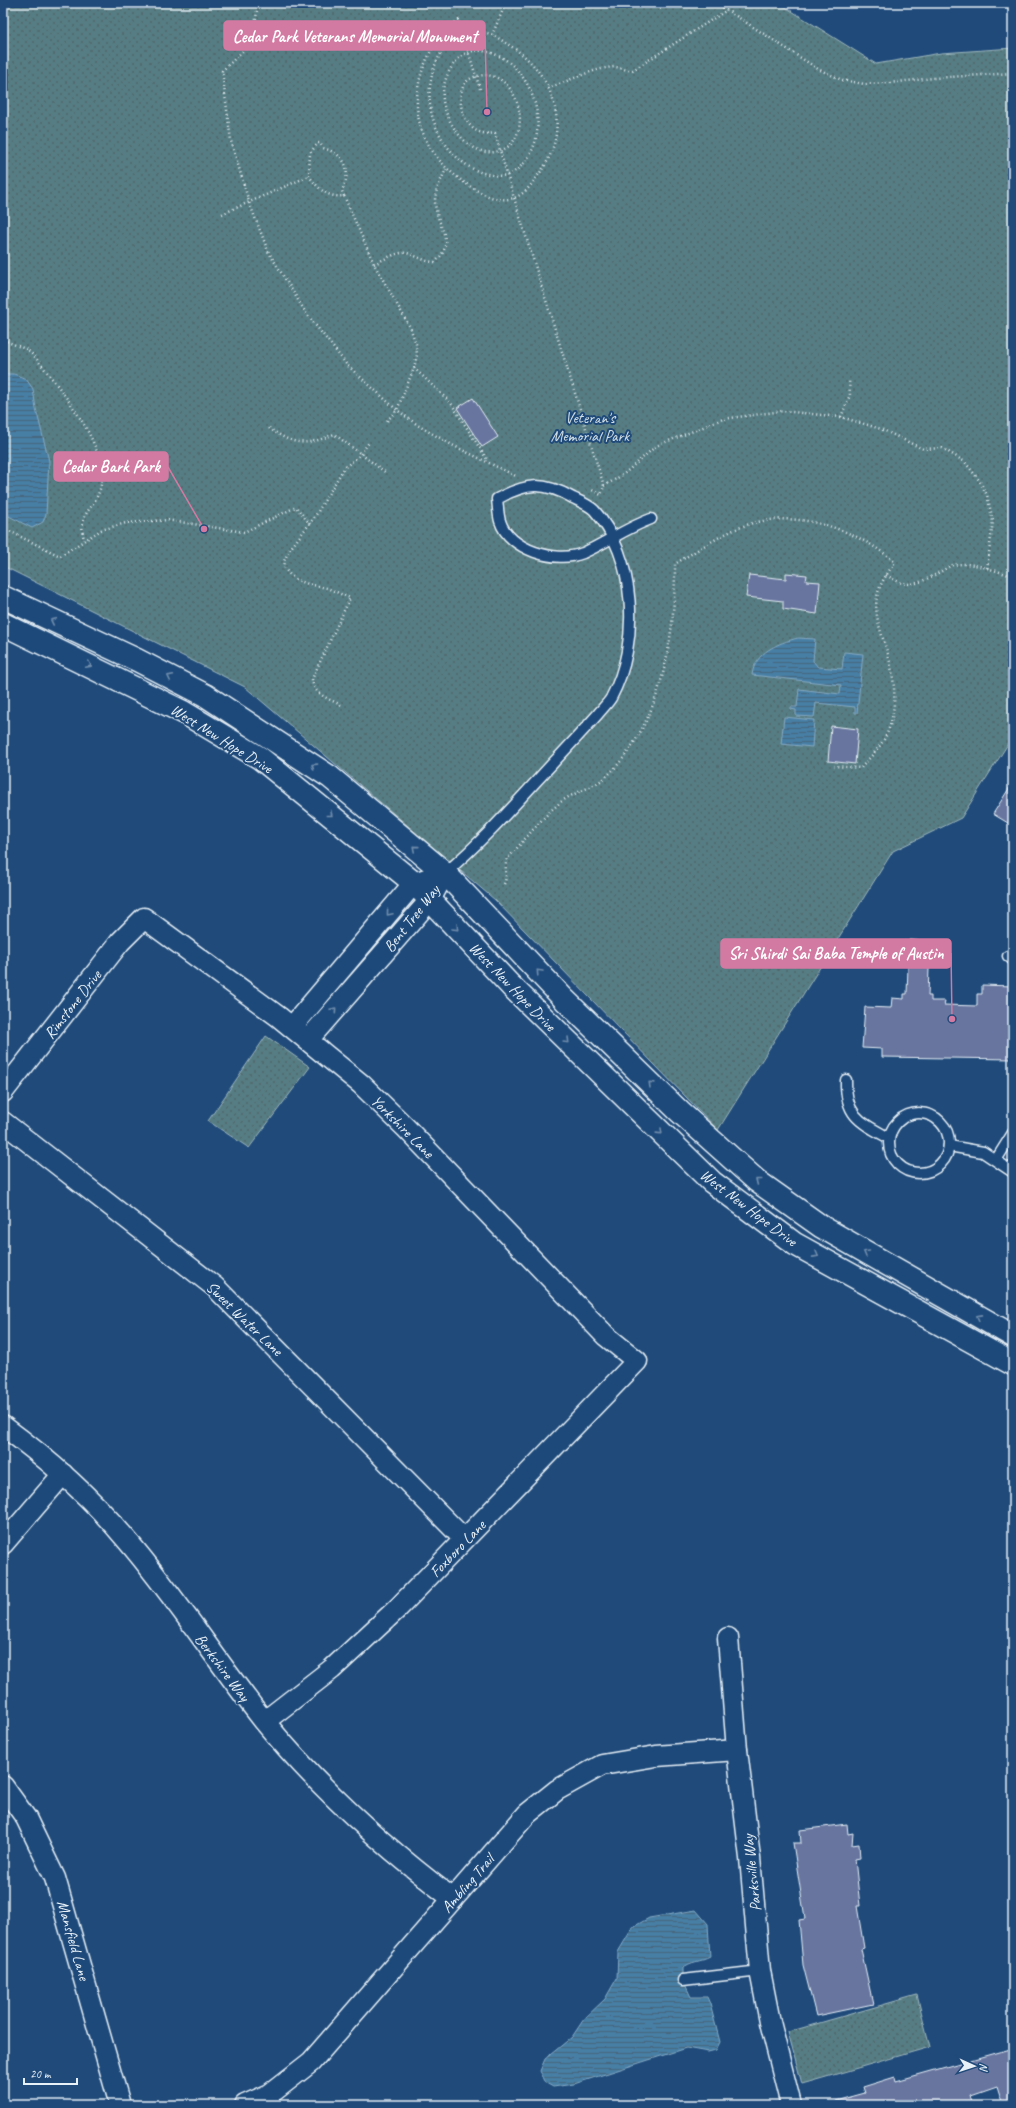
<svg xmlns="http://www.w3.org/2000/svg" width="1016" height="2108" font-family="Caveat,sans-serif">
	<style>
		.park { fill: url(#park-dots); stroke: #9fb7be }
		.water { fill: url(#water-rules); stroke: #87acc6 }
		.building { fill: #68749f; stroke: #e8f1f8 }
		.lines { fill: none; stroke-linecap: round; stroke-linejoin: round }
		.lane-casing { stroke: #e8f1f8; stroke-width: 13 }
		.street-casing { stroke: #e8f1f8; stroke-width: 23 }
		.secondary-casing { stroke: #e8f1f8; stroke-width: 25 }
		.path { stroke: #e8f1f8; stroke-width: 2.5; stroke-dasharray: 1 3; stroke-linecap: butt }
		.lane { stroke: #1f4a7a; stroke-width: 10 }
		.street { stroke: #1f4a7a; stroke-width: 20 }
		.secondary { stroke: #1f4a7a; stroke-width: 22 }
		.oneway { stroke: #6f8dac }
		.labels { text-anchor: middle; stroke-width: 4; stroke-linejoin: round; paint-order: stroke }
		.park-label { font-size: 16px; fill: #d2e0e6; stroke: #1f4a7a }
		.street-label { font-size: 16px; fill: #e8f1f8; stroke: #1f4a7a }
		.leader { fill: none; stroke: #d37aa2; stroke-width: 1.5 }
		.callout-dot { fill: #d37aa2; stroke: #1f4a7a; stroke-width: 1.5 }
		.callout { fill: #d37aa2; stroke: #d37aa2; stroke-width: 1.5 }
		.callout-label { font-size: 17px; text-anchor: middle; font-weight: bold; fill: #fff }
	</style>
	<defs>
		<pattern id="park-dots" width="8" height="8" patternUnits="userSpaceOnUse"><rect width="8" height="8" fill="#567d83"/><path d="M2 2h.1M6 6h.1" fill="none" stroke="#4f6569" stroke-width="1.8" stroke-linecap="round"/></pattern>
		<pattern id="water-rules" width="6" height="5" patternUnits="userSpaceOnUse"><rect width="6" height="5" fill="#477ea4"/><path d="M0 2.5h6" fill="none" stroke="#47667c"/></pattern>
	</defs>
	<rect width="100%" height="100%" fill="#1f4a7a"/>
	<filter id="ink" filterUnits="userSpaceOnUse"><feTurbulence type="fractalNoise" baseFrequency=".025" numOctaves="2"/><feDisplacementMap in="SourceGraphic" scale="8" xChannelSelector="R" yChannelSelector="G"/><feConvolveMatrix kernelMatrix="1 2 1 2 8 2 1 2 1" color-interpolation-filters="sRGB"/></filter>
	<g filter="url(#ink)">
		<!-- park -->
		<g class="park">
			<path d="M3,3H779L876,64L941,53L1013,48V736L961,818L893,851L718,1130L495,900L245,687L3,566Z"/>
			<path d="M266,1036L310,1067L249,1148L208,1121Z"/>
			<path d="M917,1995L930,2047L802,2084L788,2032Z"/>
		</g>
		<!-- water -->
		<g class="water">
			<path d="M3,374H14L26,379L33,389L36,409L49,461L46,514L43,522L32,528L3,513Z"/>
			<path d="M798,638L815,639L813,661L818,667L842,669L844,652L863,654L857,713H855V707L816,703L814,717L796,716V710L791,709V707H797L799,689L840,694L841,685L752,675C755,652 778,643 798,638Z"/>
			<path d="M784,717L814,720L812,747L781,744Z"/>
			<path d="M696,1910L708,1924L710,1957C701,1962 690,1961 683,1968V1980L691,1997H707L710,2004L720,2042L716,2050L708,2052L686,2048L574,2084L553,2087L546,2083L540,2071L545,2059L572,2037L584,2019L605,1999L617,1978L618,1952L633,1927L649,1918Z"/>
		</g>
		<!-- building -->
		<g class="building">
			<path d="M473,398L498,437L482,447L457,408Z"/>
			<path d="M786,573L807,575L806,581L820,582L817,614L783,609V601L746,597L749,575L786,579Z"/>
			<path d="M831,726L858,729L855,764L828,761Z"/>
			<path d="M1013,782V826L993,814Z"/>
			<path d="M909,940L930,941L928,996H931V1001H945L944,1005L977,1006V994H982V985L1013,986V1059L882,1057V1049L862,1048L865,1007L891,1008L892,998L904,999V994H907Z"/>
			<path d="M847,1824L848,1834L853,1833L852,1845L859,1844L860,1858L855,1859L860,1906H857L864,1948L861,1949L873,2004L816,2016L803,1965L799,1920L805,1919L793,1843H801L800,1830Z"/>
			<path d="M1013,2048V2105H1003L997,2086L971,2095L974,2105H837L836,2101L865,2093L863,2087L895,2077L896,2081Z"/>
		</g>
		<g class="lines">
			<defs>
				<g id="lane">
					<path d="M445,873C484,840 518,801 553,763C568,747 583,731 598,714C602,709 608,703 611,698C641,643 636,556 594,510C589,505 579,501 573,498C543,481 526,483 497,499C498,506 498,514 500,521C509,550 556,564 583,553C606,543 626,528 651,519"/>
					<path d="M1008,956L1013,960"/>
					<path d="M846,1080C845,1116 860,1122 889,1138"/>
					<circle cx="919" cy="1143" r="30"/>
					<path d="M949,1146L983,1152L1013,1172"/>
					<path d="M996,1160L1013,1133"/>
					<path d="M683,1980L760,1971"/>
				</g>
				<g id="street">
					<path d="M292,1027L414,883L445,873"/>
					<path d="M308,1040L430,900L438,885"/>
					<path d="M3,1092L120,942L144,918L279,1017L361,1084L406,1128L606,1336L637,1361L398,1608L332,1669L265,1721"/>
					<path d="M3,1122L215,1287L464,1539"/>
					<path d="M3,1426C48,1459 90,1496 126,1539C176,1597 217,1662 264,1721C319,1788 384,1847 453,1899"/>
					<path d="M3,1544L63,1474"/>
					<path d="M728,1638L737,1750L750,1858L760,1971L770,2022L791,2105"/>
					<path d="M3,1786L26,1818L55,1878L120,2105"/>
					<path d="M245,2105L270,2094L311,2062L527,1814L557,1790L602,1765L656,1756L737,1750"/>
				</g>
				<g id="secondary">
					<path d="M3,597L137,660L205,695L330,777L445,873L565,1000L680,1112L757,1181L822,1227L1013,1336"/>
					<path d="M3,624L183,712L260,758L414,883L511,986L712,1182L795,1244L1013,1364"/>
				</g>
			</defs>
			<!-- lane casing -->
			<use href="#lane" class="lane-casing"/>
			<!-- street casing -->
			<use href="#street" class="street-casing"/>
			<!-- secondary casing -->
			<use href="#secondary" class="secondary-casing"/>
			<!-- path -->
			<g class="path">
				<path d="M258,3L255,26L250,44L222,71L231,141L249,202L268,251L306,313L347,365L397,410L419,426L454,446L516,476"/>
				<path d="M716,3L818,69L842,80L864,84L889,83L933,78L1013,73"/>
				<path d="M492,35L506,3"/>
				<path d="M548,88C570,81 590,69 614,67C621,67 626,71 633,70L727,10"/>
				<path d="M480,89C473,66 465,43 459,20C444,29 436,40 429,55C400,112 426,162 478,191C490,198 505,203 518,196C527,192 533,182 539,174C573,130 555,73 509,45C501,40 492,33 482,32C441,28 424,78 431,111C436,137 457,165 483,173C493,175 503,178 512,173C558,145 537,64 488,52C475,49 465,51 456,61C446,73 440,91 444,106C450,129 473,159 499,151C538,140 518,62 474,77C452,84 460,123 477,131C483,134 489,134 495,133C501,155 508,177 514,198L604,486L601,495L592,490"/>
				<path d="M344,196L342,191C352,169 346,155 323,148L320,143H318L310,153L309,176C319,189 327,198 344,196L374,264L410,327L416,344L417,355L414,368L397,410L386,422"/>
				<path d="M222,214L309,176"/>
				<path d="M374,264C384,260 397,251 407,253C417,256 425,262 435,262C458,242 435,225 435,201C435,189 442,179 446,169"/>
				<path d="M3,340L28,350L36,358C59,388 112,449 100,489C94,510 77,513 84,539"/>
				<path d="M414,368L451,403L488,461"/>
				<path d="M841,417L850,395L849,379"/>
				<path d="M269,428C294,446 307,446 334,434L385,472"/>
				<path d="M604,486L624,474L656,446L723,419L783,411L841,417L881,429L923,449L942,448L965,462L979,480L987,495L993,521L987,569"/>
				<path d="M3,528L60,556L101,530L126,523L167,520L244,532L296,507L310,524"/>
				<path d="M886,575C910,590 917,584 940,572C944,570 949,566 953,565C974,561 994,571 1013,576"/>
				<path d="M341,705C330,699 313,695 312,679L350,598L327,588L308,584L297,580L290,575L285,569L284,561L290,549L314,518L344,468L359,456L370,441"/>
				<path d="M504,884C508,876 504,868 507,859C524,841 542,817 561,802C575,791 595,788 608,775C663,721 675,637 675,564C696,551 718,536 741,527C793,507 855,528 895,562C888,573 879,584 877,597C874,613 880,629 885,645C894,672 899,703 888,731C883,745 870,757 861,768L834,766"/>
			</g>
			<!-- lane -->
			<use href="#lane" class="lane"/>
			<!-- street -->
			<use href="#street" class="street"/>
			<!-- secondary -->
			<use href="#secondary" class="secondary"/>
		</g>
		<!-- one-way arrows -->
		<defs><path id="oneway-chevron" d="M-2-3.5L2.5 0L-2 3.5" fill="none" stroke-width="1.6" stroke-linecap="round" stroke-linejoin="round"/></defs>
		<g class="oneway">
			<use href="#oneway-chevron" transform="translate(53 621) rotate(-155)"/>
			<use href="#oneway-chevron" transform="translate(89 665) rotate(26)"/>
			<use href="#oneway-chevron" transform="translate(170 677) rotate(-153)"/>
			<use href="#oneway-chevron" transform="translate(314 766) rotate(-147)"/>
			<use href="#oneway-chevron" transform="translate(330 814) rotate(39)"/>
			<use href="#oneway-chevron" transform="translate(415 848) rotate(-139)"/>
			<use href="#oneway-chevron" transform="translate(389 913) rotate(130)"/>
			<use href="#oneway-chevron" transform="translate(456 928) rotate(47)"/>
			<use href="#oneway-chevron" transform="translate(539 972) rotate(-133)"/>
			<use href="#oneway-chevron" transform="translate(334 1010) rotate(-49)"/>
			<use href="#oneway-chevron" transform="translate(567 1041) rotate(45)"/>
			<use href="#oneway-chevron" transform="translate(651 1084) rotate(-136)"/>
			<use href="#oneway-chevron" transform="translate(660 1132) rotate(44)"/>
			<use href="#oneway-chevron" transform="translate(758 1181) rotate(-142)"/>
			<use href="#oneway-chevron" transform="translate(866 1253) rotate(-150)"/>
			<use href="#oneway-chevron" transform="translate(816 1255) rotate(29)"/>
			<use href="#oneway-chevron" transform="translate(979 1317) rotate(-151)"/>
		</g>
	</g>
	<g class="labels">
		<!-- park labels -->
		<g class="park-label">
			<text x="590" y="423">Veteran's<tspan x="590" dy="18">Memorial Park</tspan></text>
		</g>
		<!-- street labels -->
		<g class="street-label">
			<text transform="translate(222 738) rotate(32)" y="6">West New Hope Drive</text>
			<text transform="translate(411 918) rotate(-52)" y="6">Bent Tree Way</text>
			<text transform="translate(513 986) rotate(46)" y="6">West New Hope Drive</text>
			<text transform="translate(72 1004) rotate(-52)" y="6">Rimstone Drive</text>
			<text transform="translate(403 1126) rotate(45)" y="6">Yorkshire Lane</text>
			<text transform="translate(749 1207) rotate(37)" y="6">West New Hope Drive</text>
			<text transform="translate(245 1318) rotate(44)" y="6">Sweet Water Lane</text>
			<text transform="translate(457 1548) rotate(-46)" y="6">Foxboro Lane</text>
			<text transform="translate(223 1667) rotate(53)" y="6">Berkshire Way</text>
			<text transform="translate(751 1873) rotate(-96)" y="6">Parksville Way</text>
			<text transform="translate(467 1883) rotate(-49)" y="6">Ambling Trail</text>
			<text transform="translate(74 1940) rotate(74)" y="6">Mansfield Lane</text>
		</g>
	</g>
	<!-- callouts -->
	<path class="leader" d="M487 112L485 36M204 529L168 467M952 1019L951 953"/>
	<g class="callout-dot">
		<circle cx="487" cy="112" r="4"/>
		<circle cx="204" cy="529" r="4"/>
		<circle cx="952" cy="1019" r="4"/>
	</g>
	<g class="callout">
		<rect x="224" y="21" width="261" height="29" rx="4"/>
		<rect x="54" y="452" width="114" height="29" rx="4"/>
		<rect x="721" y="939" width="230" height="29" rx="4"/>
	</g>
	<g class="callout-label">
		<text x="355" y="42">Cedar Park Veterans Memorial Monument</text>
		<text x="111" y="472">Cedar Bark Park</text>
		<text x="836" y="959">Sri Shirdi Sai Baba Temple of Austin</text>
	</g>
	<!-- margin -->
	<rect width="1016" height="2108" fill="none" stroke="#1f4a7a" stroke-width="16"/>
	<rect x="8" y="8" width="1000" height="2092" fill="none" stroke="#e8f1f8" stroke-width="1.5" filter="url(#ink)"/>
	<!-- north arrow -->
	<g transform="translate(974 2066) rotate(93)" stroke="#1f4a7a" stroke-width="3" paint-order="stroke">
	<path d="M0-3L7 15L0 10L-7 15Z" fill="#e8f1f8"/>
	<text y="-6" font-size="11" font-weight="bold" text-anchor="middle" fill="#e8f1f8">N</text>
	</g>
	<!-- scale -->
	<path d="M24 2078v6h53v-6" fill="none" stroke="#e8f1f8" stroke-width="2"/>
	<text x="30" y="2078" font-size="12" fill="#e8f1f8" stroke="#1f4a7a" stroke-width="3" paint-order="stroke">20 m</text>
</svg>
